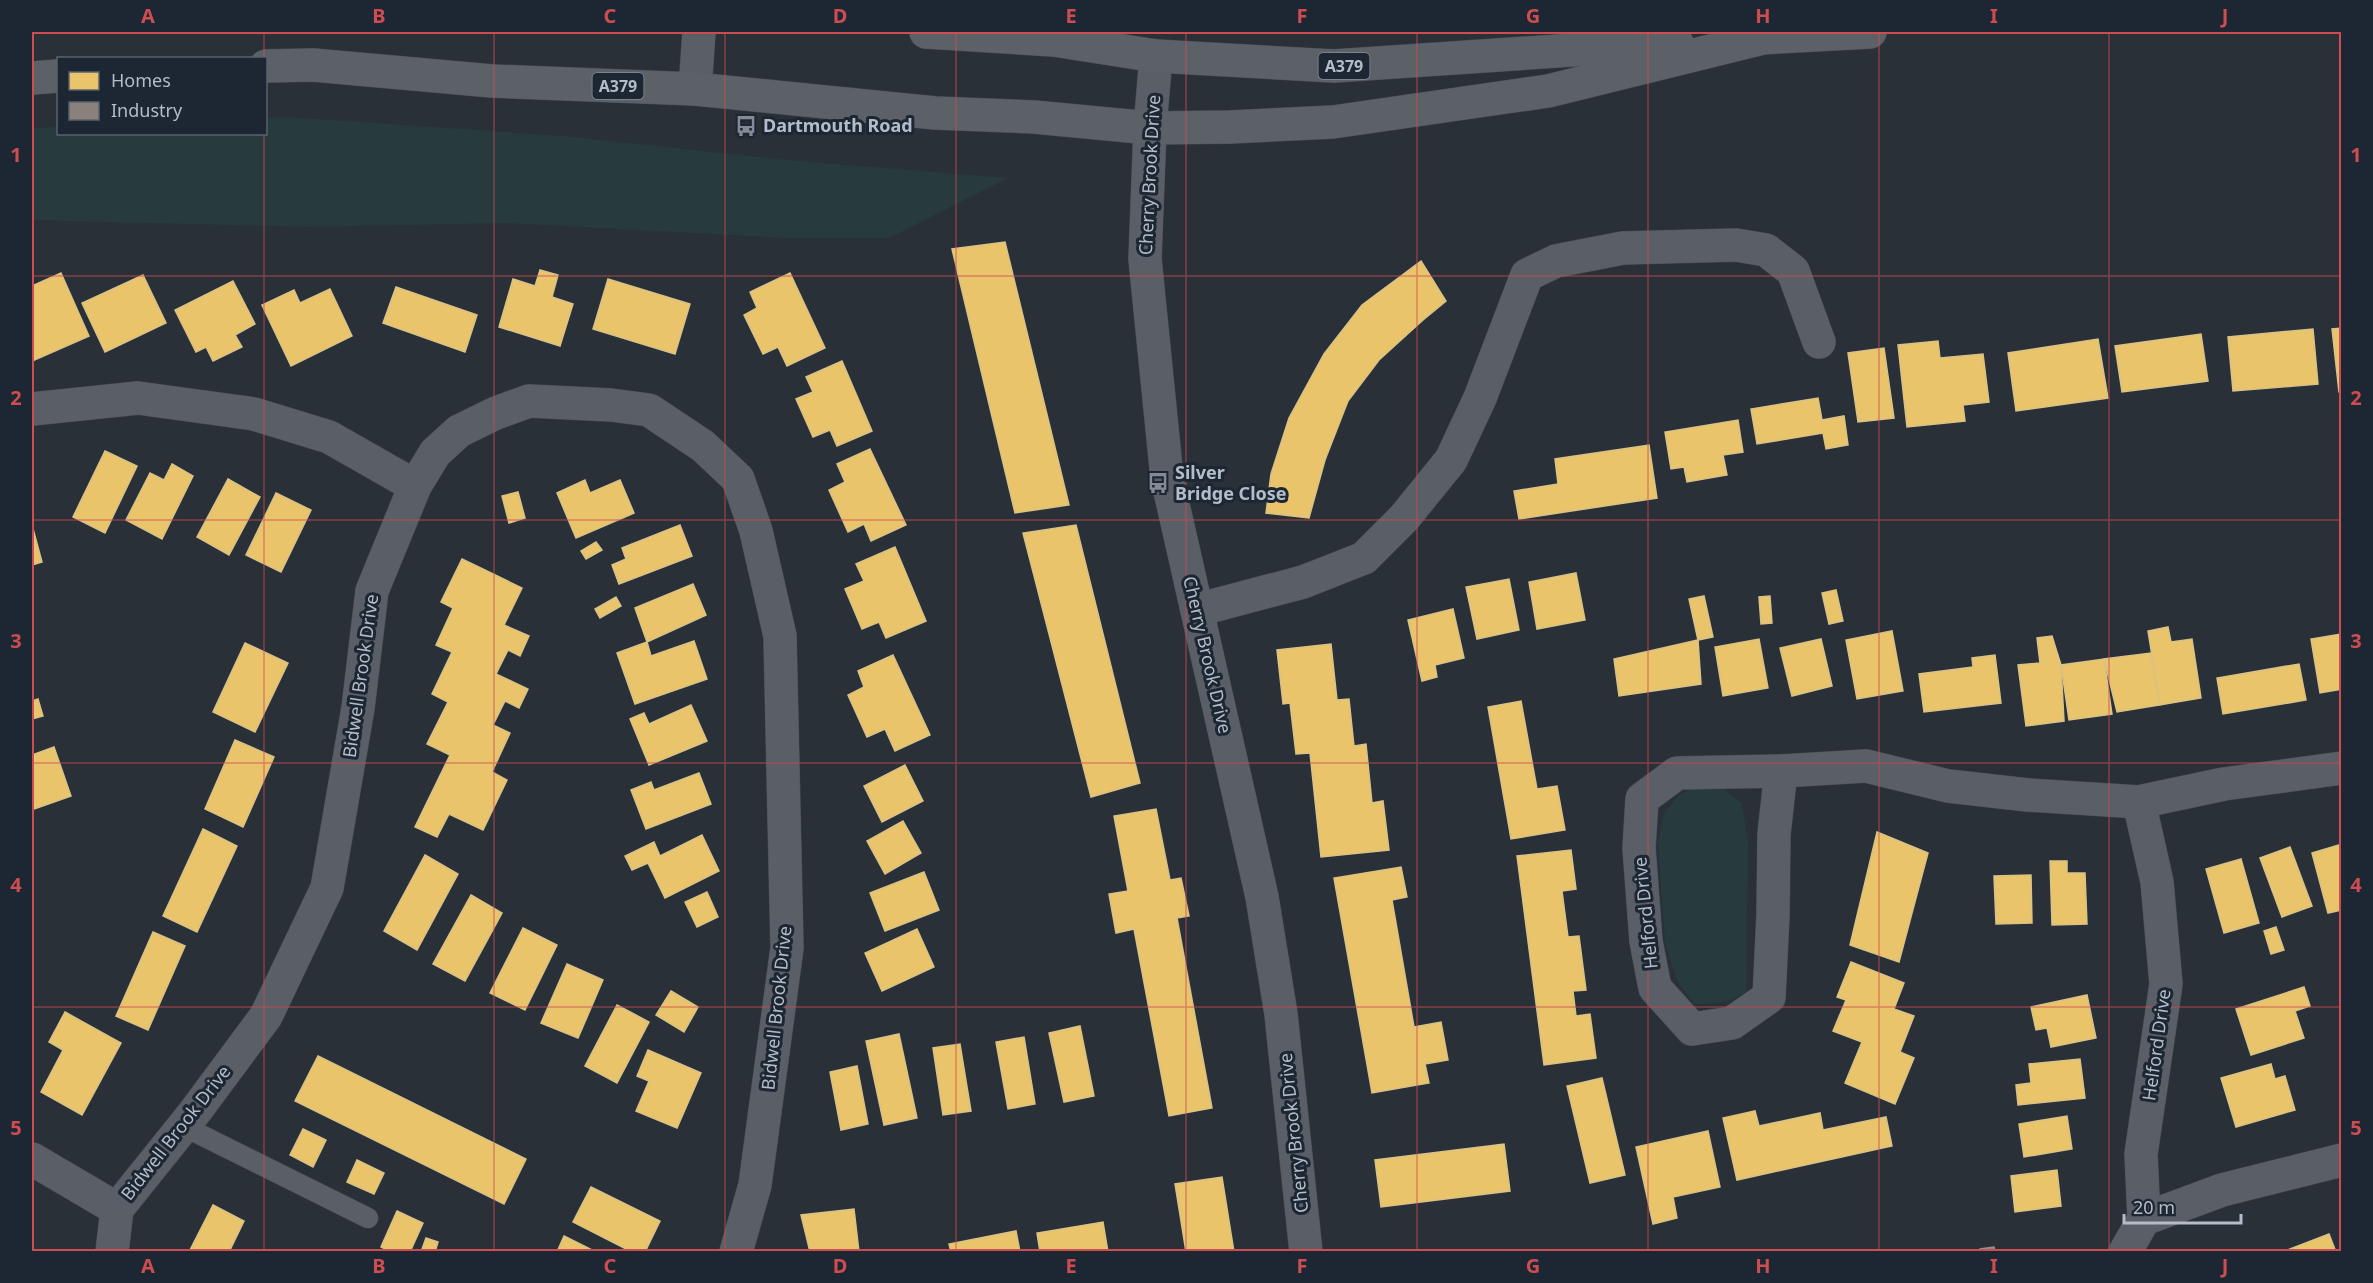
<svg xmlns="http://www.w3.org/2000/svg" width="2373" height="1283" font-family="'Noto Sans',sans-serif">
	<style>
		.green { fill: #273a3e }
		.homes { fill: #e9c46a; stroke: #d9c286; stroke-width: 1.5 }
		.industry { fill: #8a817c; stroke: #979393; stroke-width: 1.5 }
		.lines { fill: none; stroke-linecap: round; stroke-linejoin: round }
		.lane-casing { stroke: #484c53; stroke-width: 21 }
		.street-casing { stroke: #484c53; stroke-width: 34 }
		.primary-casing { stroke: #484c55; stroke-width: 34 }
		.lane { stroke: #5a5e66; stroke-width: 20 }
		.street { stroke: #5a5e66; stroke-width: 33 }
		.primary { stroke: #5c6168; stroke-width: 33 }
		.grid { fill: none; stroke: #ce4d50; stroke-width: 1.5; stroke-opacity: 0.55 }
		.labels { text-anchor: middle; stroke-width: 6; stroke-linejoin: round; paint-order: stroke }
		.shield { fill: #1d2633; stroke: #878f9c; stroke-width: 1.5 }
		.shield-label { font-size: 16px; font-weight: bold; fill: #b4bcc9 }
		.poi-label { font-size: 18px; font-weight: bold; fill: #b4bcc9; stroke: #1d2633; text-anchor: start }
		.street-label { font-size: 18px; fill: #b4bcc9; stroke: #1d2633 }
		.neatline { fill: none; stroke: #ce4d50; stroke-width: 2 }
		.grid-label { font-size: 20px; text-anchor: middle; font-weight: bold; fill: #ce4d50 }
	</style>
	<rect width="100%" height="100%" fill="#2a3038"/>
	<!-- green -->
	<g class="green">
		<path d="M286,117L563,136L798,161L1008,178L889,238H787L508,223L310,227L32,220V128L58,127V134H266V118Z"/>
		<path d="M1699,785L1721,787L1742,803L1748,841L1746,992C1729,1003 1715,1004 1694,1004L1677,980L1665,943L1658,843L1664,813L1678,796Z"/>
	</g>
	<!-- homes -->
	<g class="homes">
		<path d="M1005,242L1069,505L1015,513L952,249Z"/>
		<path d="M1421,261L1446,301L1423,320L1379,360L1348,401L1325,460L1309,518L1266,513L1271,474L1289,418L1324,354L1362,305Z"/>
		<path d="M540,270L558,275L552,297L573,304L560,346L499,327L513,279L535,286Z"/>
		<path d="M61,273L89,336L32,361V286Z"/>
		<path d="M790,273L825,348L787,366L778,347L763,354L744,315L757,308L750,292Z"/>
		<path d="M143,275L166,323L105,352L82,303Z"/>
		<path d="M608,279L690,304L675,354L593,329Z"/>
		<path d="M233,281L255,324L235,335L242,347L213,361L206,347L196,352L175,310Z"/>
		<path d="M396,287L477,315L465,352L383,323Z"/>
		<path d="M330,289L352,336L291,366L262,305L294,290L300,303Z"/>
		<path d="M2342,328V392H2339L2332,329Z"/>
		<path d="M2313,329L2318,384L2233,391L2228,337Z"/>
		<path d="M2201,334L2208,381L2122,392L2115,346Z"/>
		<path d="M2098,339L2108,398L2016,411L2008,353Z"/>
		<path d="M1938,341L1940,358L1983,354L1989,402L1963,405L1965,421L1907,427L1898,345Z"/>
		<path d="M1884,348L1894,418L1858,422L1848,353Z"/>
		<path d="M842,361L872,431L837,446L830,430L813,437L796,399L813,392L806,377Z"/>
		<path d="M1818,398L1822,420L1844,416L1848,445L1826,449L1823,433L1757,444L1751,409Z"/>
		<path d="M1738,420L1743,452L1723,455L1727,475L1687,482L1684,467L1671,469L1665,432Z"/>
		<path d="M1649,445L1657,498L1519,519L1514,491L1558,484L1555,459Z"/>
		<path d="M870,449L906,525L871,541L864,524L848,532L829,490L845,482L837,464Z"/>
		<path d="M105,451L137,466L105,533L73,517Z"/>
		<path d="M172,464L193,476L162,539L126,520L150,473L164,480Z"/>
		<path d="M228,479L260,497L229,555L197,537Z"/>
		<path d="M585,480L590,493L620,480L634,513L576,538L557,493Z"/>
		<path d="M518,492L525,518L509,523L502,496Z"/>
		<path d="M276,493L311,510L281,572L246,555Z"/>
		<path d="M32,525L42,562L32,565Z"/>
		<path d="M680,525L692,556L619,584L612,565L626,559L622,548Z"/>
		<path d="M1076,525L1140,783L1091,797L1023,533Z"/>
		<path d="M596,542L602,550L586,559L581,551Z"/>
		<path d="M895,547L926,621L886,638L879,622L862,629L845,589L864,581L856,564Z"/>
		<path d="M462,559L522,588L504,625L529,636L520,656L508,650L496,674L528,689L519,708L505,701L493,725L510,733L492,772L507,780L483,830L449,814L437,837L415,827L450,755L427,744L448,702L432,694L452,652L436,645L453,608L441,602Z"/>
		<path d="M1576,573L1585,620L1537,629L1529,582Z"/>
		<path d="M1509,579L1519,630L1477,639L1466,587Z"/>
		<path d="M693,584L706,615L647,642L635,608Z"/>
		<path d="M1836,590L1843,621L1829,624L1822,593Z"/>
		<path d="M1704,596L1713,637L1698,640L1689,599Z"/>
		<path d="M1770,596L1772,623L1761,624L1759,597Z"/>
		<path d="M616,597L621,606L600,618L595,609Z"/>
		<path d="M1453,609L1464,658L1435,665L1437,677L1422,681L1408,620Z"/>
		<path d="M2168,627L2171,642L2192,639L2201,698L2160,705L2148,631Z"/>
		<path d="M1892,631L1903,691L1857,699L1846,640Z"/>
		<path d="M2342,634V689L2320,693L2311,639Z"/>
		<path d="M2052,636L2061,665L2064,721L2026,726L2018,665L2040,663L2037,638Z"/>
		<path d="M1759,639L1768,688L1723,696L1715,647Z"/>
		<path d="M1821,639L1832,686L1792,696L1780,648Z"/>
		<path d="M1698,640L1701,684L1619,696L1614,659Z"/>
		<path d="M694,641L707,679L635,704L617,653L647,642L651,656Z"/>
		<path d="M245,643L288,663L255,732L213,712Z"/>
		<path d="M1331,644L1337,700L1349,699L1354,746L1366,744L1372,803L1383,801L1389,850L1321,857L1310,753L1296,754L1290,703L1283,704L1277,650Z"/>
		<path d="M2151,653L2160,705L2117,712L2104,659Z"/>
		<path d="M893,655L930,735L895,751L885,729L867,737L848,695L864,687L858,671Z"/>
		<path d="M1995,655L2001,703L1924,712L1919,674L1973,667L1972,658Z"/>
		<path d="M2104,659L2112,714L2069,720L2061,665Z"/>
		<path d="M2299,664L2306,700L2223,714L2217,678Z"/>
		<path d="M38,699L43,716L32,719V701Z"/>
		<path d="M1521,701L1537,789L1557,786L1565,830L1511,839L1488,707Z"/>
		<path d="M691,705L707,741L649,765L630,719L644,713L649,724Z"/>
		<path d="M235,740L274,757L243,827L205,809Z"/>
		<path d="M54,747L71,796L34,809L32,803V755Z"/>
		<path d="M905,765L923,801L882,822L864,786Z"/>
		<path d="M699,773L711,804L646,829L631,790L651,782L654,790Z"/>
		<path d="M1156,809L1170,880L1181,878L1189,916L1177,918L1212,1108L1169,1116L1134,929L1116,933L1109,894L1128,891L1114,816Z"/>
		<path d="M903,821L921,853L885,874L867,841Z"/>
		<path d="M203,829L237,846L197,932L163,916Z"/>
		<path d="M1877,832L1928,853L1899,962L1850,945Z"/>
		<path d="M702,835L719,871L665,898L648,863L632,870L625,856L654,842L660,856Z"/>
		<path d="M2342,844V910L2328,913L2312,853Z"/>
		<path d="M2290,847L2312,906L2282,917L2260,858Z"/>
		<path d="M1571,850L1576,889L1562,891L1568,937L1579,936L1586,990L1573,991L1576,1016L1590,1014L1596,1058L1544,1065L1517,856Z"/>
		<path d="M425,855L458,874L417,950L384,931Z"/>
		<path d="M2241,859L2259,923L2224,933L2206,869Z"/>
		<path d="M2050,861H2067V873H2085L2087,924L2052,925Z"/>
		<path d="M1401,867L1407,897L1392,900L1414,1027L1441,1022L1448,1060L1425,1064L1429,1083L1372,1093L1334,878Z"/>
		<path d="M924,872L939,910L885,931L870,893Z"/>
		<path d="M2031,875L2032,923L1996,924L1994,876Z"/>
		<path d="M707,892L718,917L697,927L685,902Z"/>
		<path d="M471,895L502,913L465,981L433,964Z"/>
		<path d="M2276,927L2284,950L2271,954L2264,931Z"/>
		<path d="M523,928L557,945L525,1010L490,993Z"/>
		<path d="M917,929L934,967L882,991L865,953Z"/>
		<path d="M153,932L185,946L148,1030L116,1016Z"/>
		<path d="M1851,962L1904,983L1894,1009L1914,1016L1900,1052L1914,1058L1895,1104L1845,1083L1862,1042L1833,1031L1846,1000L1837,997Z"/>
		<path d="M567,964L603,980L578,1038L541,1023Z"/>
		<path d="M2304,987L2310,1006L2295,1011L2304,1038L2251,1055L2236,1009Z"/>
		<path d="M671,991L698,1007L684,1032L656,1015Z"/>
		<path d="M2087,995L2096,1038L2051,1047L2047,1028L2036,1030L2031,1007Z"/>
		<path d="M617,1005L649,1022L617,1083L585,1066Z"/>
		<path d="M65,1012L121,1043L82,1115L41,1092L63,1050L49,1042Z"/>
		<path d="M1080,1026L1094,1096L1064,1102L1049,1033Z"/>
		<path d="M899,1034L917,1118L884,1125L866,1041Z"/>
		<path d="M1024,1037L1035,1104L1008,1109L996,1042Z"/>
		<path d="M960,1044L971,1111L943,1115L933,1048Z"/>
		<path d="M648,1050L701,1073L677,1128L636,1111L649,1081L637,1076Z"/>
		<path d="M318,1056L526,1159L504,1204L295,1101Z"/>
		<path d="M2080,1059L2085,1098L2018,1105L2016,1085L2031,1083L2029,1064Z"/>
		<path d="M2271,1064L2275,1079L2285,1076L2295,1110L2236,1127L2221,1078Z"/>
		<path d="M857,1066L868,1124L841,1130L830,1072Z"/>
		<path d="M1602,1078L1625,1175L1590,1183L1567,1086Z"/>
		<path d="M1755,1111L1759,1126L1820,1113L1823,1130L1886,1117L1892,1146L1737,1180L1723,1118Z"/>
		<path d="M2067,1116L2072,1149L2024,1157L2019,1124Z"/>
		<path d="M303,1129L326,1140L313,1167L290,1155Z"/>
		<path d="M1708,1131L1720,1187L1673,1197L1677,1218L1653,1224L1636,1147Z"/>
		<path d="M1504,1144L1510,1191L1381,1207L1375,1160Z"/>
		<path d="M357,1160L384,1173L374,1194L347,1182Z"/>
		<path d="M2057,1170L2061,1206L2015,1212L2011,1176Z"/>
		<path d="M1222,1177L1234,1252H1186L1175,1184Z"/>
		<path d="M591,1187L660,1221L645,1252H632L573,1222Z"/>
		<path d="M213,1205L244,1221L229,1252H189Z"/>
		<path d="M854,1209L859,1252H810L801,1215Z"/>
		<path d="M397,1211L423,1223L410,1252H391L381,1247Z"/>
		<path d="M1103,1222L1108,1252H1040L1037,1233Z"/>
		<path d="M1016,1231L1020,1252H951L949,1244Z"/>
		<path d="M2329,1234L2336,1252L2285,1251Z"/>
		<path d="M564,1236L596,1252H557Z"/>
		<path d="M426,1238L438,1242L435,1252H421Z"/>
	</g>
	<!-- industry -->
	<path class="industry" d="M1994,1247L1995,1252H1980V1249Z"/>
	<g class="lines">
		<defs>
			<path id="lane" d="M183,1126L368,1218"/>
			<g id="street">
				<path d="M1156,56L1150,128L1145,259L1167,478L1262,897L1281,1014L1306,1252"/>
				<path d="M695,89L699,32"/>
				<path d="M32,409L138,398L254,414L329,437L415,486"/>
				<path d="M1197,610L1303,582L1364,558L1404,518L1451,460L1480,398L1527,275L1556,261L1623,248L1736,245L1766,250L1793,271L1819,342"/>
				<path d="M1781,771L1677,773L1642,799L1639,848L1646,941L1655,988L1692,1029L1732,1023L1769,997L1773,915L1774,834L1781,771L1866,766L1948,786L2028,795L2139,802L2157,882L2166,984L2141,1154L2144,1219"/>
				<path d="M2139,802L2224,784L2342,768"/>
				<path d="M32,1159L117,1209"/>
				<path d="M112,1252L117,1209L194,1113L266,1016L327,888L358,708L372,591L415,486L435,453L459,431L496,413L529,401L611,405L649,410L703,446L738,479L756,531L780,636L787,948L755,1185L736,1252"/>
				<path d="M2125,1252L2144,1219L2222,1190L2342,1160"/>
			</g>
			<g id="primary">
				<path d="M926,32L1054,40L1156,56L1334,66L1677,43"/>
				<path d="M1741,39L1870,32"/>
				<path d="M266,66L313,65L492,81L695,89L935,113L1034,117L1150,128L1230,127L1333,122L1548,91L1763,38"/>
				<path d="M32,78L58,76"/>
			</g>
		</defs>
		<!-- lane casing -->
		<use href="#lane" class="lane-casing"/>
		<!-- street casing -->
		<use href="#street" class="street-casing"/>
		<!-- primary casing -->
		<use href="#primary" class="primary-casing"/>
		<!-- lane -->
		<use href="#lane" class="lane"/>
		<!-- street -->
		<use href="#street" class="street"/>
		<!-- primary -->
		<use href="#primary" class="primary"/>
	</g>
	<!-- grid -->
	<path class="grid" d="M264,32V58M494,32V1252M725,32V1252M956,32V1252M1186,32V1252M1417,32V1252M1648,32V1252M1879,32V1252M2109,32V1252M264,134V1252M32,276H2342M32,520H2342M32,763H2342M32,1007H2342"/>
	<!-- icons -->
	<defs>
		<symbol id="bus-bare" viewBox="-9 -9 18 18"><path d="M-5-6H5V4H4V6H2V4H-2V6H-4V4H-5ZM-3.5-4V0h7V-4ZM-3.5 1.2v1.5H-2V1.2ZM2 1.2v1.5H3.5V1.2Z" fill="#848b96" stroke="#1d2633" stroke-width="2.5" paint-order="stroke"/></symbol>
	</defs>
	<g fill-rule="evenodd">
		<use href="#bus-bare" x="731" y="111" width="30" height="30"/>
		<use href="#bus-bare" x="1143" y="468" width="30" height="30"/>
	</g>
	<g class="labels">
		<!-- shield labels -->
		<g class="shield">
			<rect x="1318.5" y="53" width="51" height="26" rx="4.5"/>
			<rect x="592.5" y="73" width="51" height="26" rx="4.5"/>
		</g>
		<g class="shield-label">
			<text x="1344" y="72">A379</text>
			<text x="618" y="92">A379</text>
		</g>
		<!-- poi labels -->
		<g class="poi-label">
			<text x="763" y="132">Dartmouth Road</text>
			<text x="1175" y="479">Silver<tspan x="1175" dy="21">Bridge Close</tspan></text>
		</g>
		<!-- street labels -->
		<g class="street-label">
			<text transform="translate(1150 175) rotate(-87)" y="6">Cherry Brook Drive</text>
			<text transform="translate(1207 655) rotate(77)" y="6">Cherry Brook Drive</text>
			<text transform="translate(361 676) rotate(-82)" y="6">Bidwell Brook Drive</text>
			<text transform="translate(1646 913) rotate(-96)" y="6">Helford Drive</text>
			<text transform="translate(777 1008) rotate(-84)" y="6">Bidwell Brook Drive</text>
			<text transform="translate(2157 1045) rotate(-82)" y="6">Helford Drive</text>
			<text transform="translate(176 1133) rotate(-52)" y="6">Bidwell Brook Drive</text>
			<text transform="translate(1294 1133) rotate(-96)" y="6">Cherry Brook Drive</text>
		</g>
	</g>
	<!-- border -->
	<rect width="2373" height="1283" fill="none" stroke="#1d2633" stroke-width="66"/>
	<!-- legend -->
	<rect x="57" y="57" width="210" height="78" fill="#1d2633" stroke="#59626f" stroke-width="1.5"/>
	<rect x="69" y="72" width="30" height="18" fill="#e9c46a" stroke="#59626f" stroke-width="1.5"/>
	<text x="111" y="87" font-size="18" fill="#b4bcc9">Homes</text>
	<rect x="69" y="102" width="30" height="18" fill="#8a817c" stroke="#59626f" stroke-width="1.5"/>
	<text x="111" y="117" font-size="18" fill="#b4bcc9">Industry</text>
	<!-- scale -->
	<path d="M2124 1214v9h117v-9" fill="none" stroke="#b4bcc9" stroke-width="3"/>
	<text x="2133" y="1214" font-size="18" fill="#b4bcc9" stroke="#1d2633" stroke-width="4.5" paint-order="stroke">20 m</text>
	<rect x="33" y="33" width="2307" height="1217" class="neatline"/>
	<g class="grid-label">
		<text x="148" y="23">A</text>
		<text x="379" y="23">B</text>
		<text x="610" y="23">C</text>
		<text x="840" y="23">D</text>
		<text x="1071" y="23">E</text>
		<text x="1302" y="23">F</text>
		<text x="1533" y="23">G</text>
		<text x="1763" y="23">H</text>
		<text x="1994" y="23">I</text>
		<text x="2225" y="23">J</text>
		<text x="16" y="162">1</text>
		<text x="2356" y="162">1</text>
		<text x="16" y="405">2</text>
		<text x="2356" y="405">2</text>
		<text x="16" y="648">3</text>
		<text x="2356" y="648">3</text>
		<text x="16" y="892">4</text>
		<text x="2356" y="892">4</text>
		<text x="16" y="1135">5</text>
		<text x="2356" y="1135">5</text>
		<text x="148" y="1273">A</text>
		<text x="379" y="1273">B</text>
		<text x="610" y="1273">C</text>
		<text x="840" y="1273">D</text>
		<text x="1071" y="1273">E</text>
		<text x="1302" y="1273">F</text>
		<text x="1533" y="1273">G</text>
		<text x="1763" y="1273">H</text>
		<text x="1994" y="1273">I</text>
		<text x="2225" y="1273">J</text>
	</g>
</svg>
